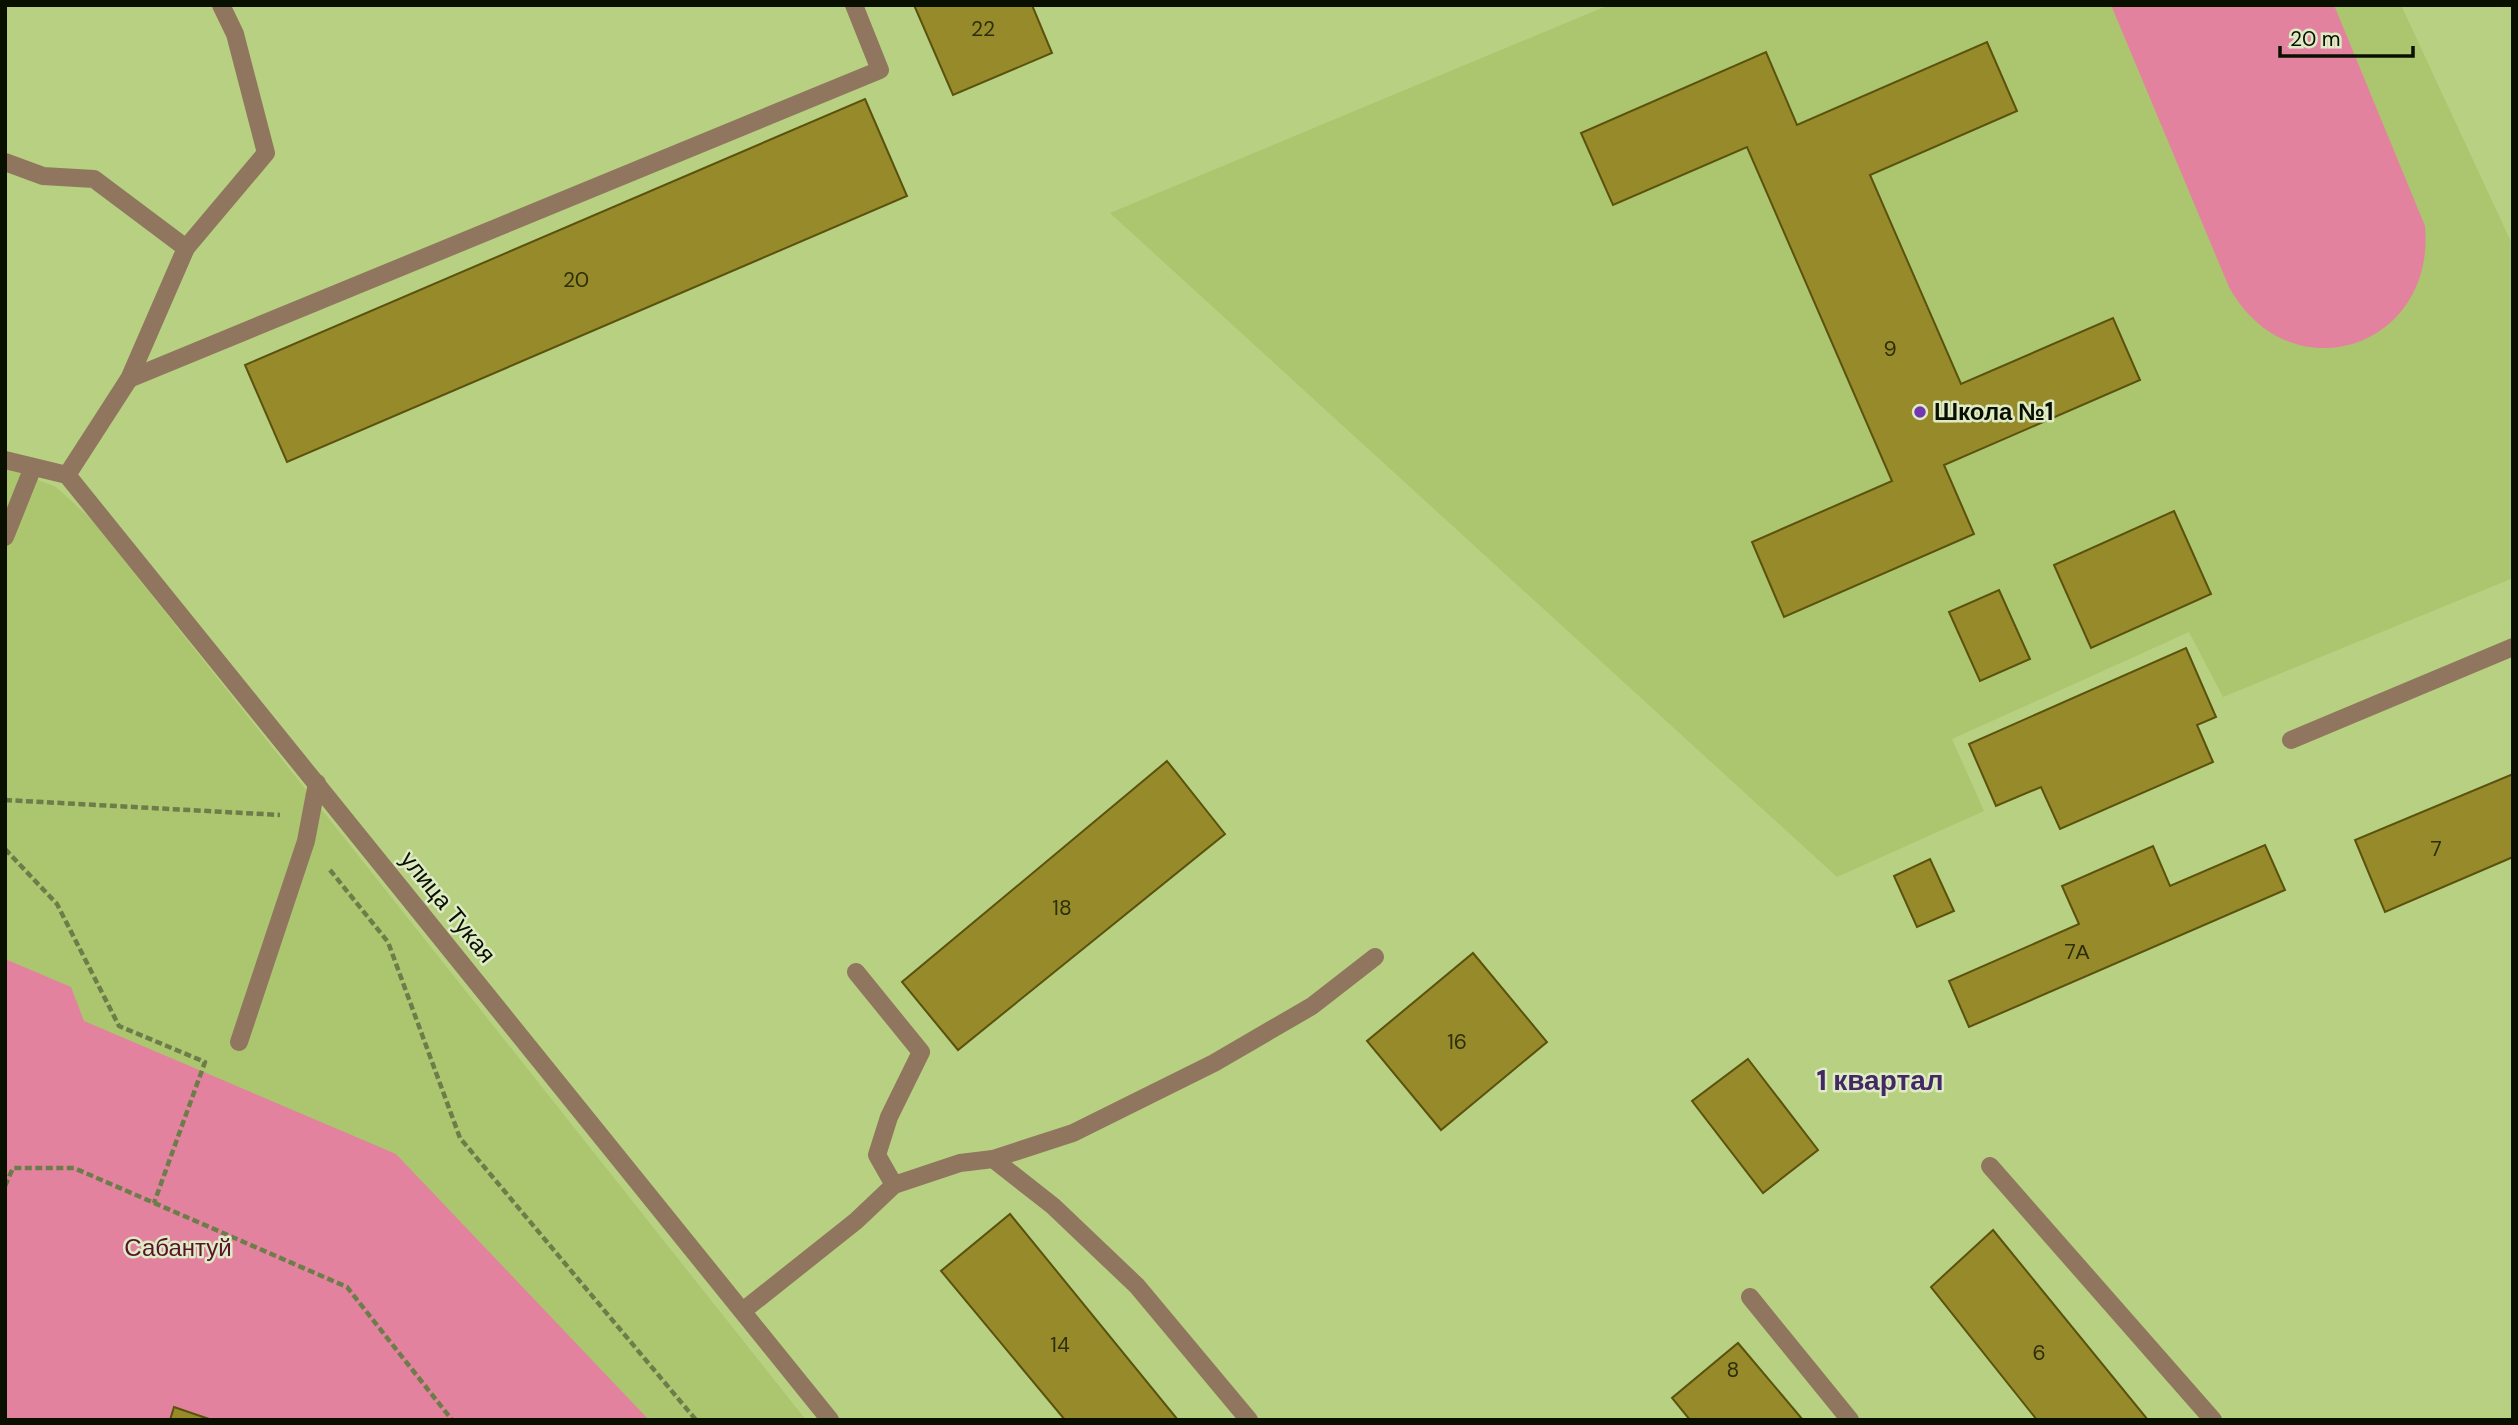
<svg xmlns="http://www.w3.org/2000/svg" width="2518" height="1425" font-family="'DM Sans',sans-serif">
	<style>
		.built { fill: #acc56f }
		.green { fill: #e3829e }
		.building { fill: #968a2a; stroke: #5a520e; stroke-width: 2 }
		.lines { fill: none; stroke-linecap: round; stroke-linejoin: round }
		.path { stroke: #6d7d49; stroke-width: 4.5; stroke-dasharray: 7 3.5; stroke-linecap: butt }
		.minor { stroke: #90765f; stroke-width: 18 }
		.poi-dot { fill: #7238af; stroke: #deebc4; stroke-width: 2.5 }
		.labels { text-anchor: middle; stroke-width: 5; stroke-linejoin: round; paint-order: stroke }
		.number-label { font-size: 21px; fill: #2d2e0a }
		.poi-label { font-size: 24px; font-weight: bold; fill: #0a1000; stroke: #deebc4; text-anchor: start }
		.street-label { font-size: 24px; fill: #0a1000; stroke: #deebc4 }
		.park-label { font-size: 24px; fill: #59122d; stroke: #deebc4 }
		.quarter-label { font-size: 28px; font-weight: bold; fill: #432963; stroke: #deebc4 }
	</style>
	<rect width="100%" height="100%" fill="#b8d081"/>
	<!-- built -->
	<g class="built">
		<path d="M1609,5H2401L2513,246V578L2223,697L2189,632L1952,739L1984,811L1837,877L1110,213Z"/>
		<path d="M5,467L56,487L92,520L806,1420H5Z"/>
	</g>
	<!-- green -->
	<g class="green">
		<path d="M2111,5H2334L2425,226C2436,349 2289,396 2229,287Z"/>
		<path d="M5,959L71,987L84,1021L396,1154L649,1420H5Z"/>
	</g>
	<!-- building -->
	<g class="building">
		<path d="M914,5H1032L1052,53L953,95Z"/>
		<path d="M1987,42L2017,111L1870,175L1961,384L2113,318L2140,380L1944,465L1974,534L1784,617L1752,542L1892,481L1747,147L1613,205L1581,133L1766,52L1797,125Z"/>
		<path d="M865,99L907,196L287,462L245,365Z"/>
		<path d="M2174,511L2211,594L2091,648L2054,565Z"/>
		<path d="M1999,590L2030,659L1980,681L1949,612Z"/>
		<path d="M2186,648L2216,717L2197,725L2213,762L2060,829L2041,787L1996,806L1969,744Z"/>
		<path d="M1167,761L1225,834L958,1050L902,982Z"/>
		<path d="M2513,774V857L2385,912L2355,840Z"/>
		<path d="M2265,845L2285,890L1969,1027L1949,981L2079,924L2062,886L2153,846L2170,886Z"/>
		<path d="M1930,859L1954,911L1917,927L1894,876Z"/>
		<path d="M1473,953L1547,1042L1441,1130L1367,1041Z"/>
		<path d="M1748,1059L1818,1150L1763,1193L1692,1101Z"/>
		<path d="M1010,1214L1178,1420H1065L941,1271Z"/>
		<path d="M1993,1230L2148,1420H2037L1931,1287Z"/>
		<path d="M1738,1343L1803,1420H1690L1672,1398Z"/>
		<path d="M174,1407L212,1420H170Z"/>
	</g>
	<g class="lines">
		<!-- path -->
		<g class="path">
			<path d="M5,800L280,815"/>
			<path d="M5,849L57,904L119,1026L205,1062L154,1203"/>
			<path d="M330,870L388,942L460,1138L696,1420"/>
			<path d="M5,1186L13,1168H74L347,1287L452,1420"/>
		</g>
		<!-- minor -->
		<g class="minor">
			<path d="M5,162L43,176L94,179L186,248L129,379L67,475"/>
			<path d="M186,248L266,153L235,34L221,5"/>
			<path d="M129,379L880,70L854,5"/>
			<path d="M5,460L67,475L830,1420"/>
			<path d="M5,537L33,467"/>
			<path d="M2291,740L2513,647"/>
			<path d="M856,972L921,1052L889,1117L877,1155L894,1185"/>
			<path d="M239,1042L306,841L317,783"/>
			<path d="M993,1159L1073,1133L1214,1063L1312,1006L1375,957"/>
			<path d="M1990,1166L2213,1420"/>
			<path d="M1750,1297L1850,1420"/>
			<path d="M744,1310L856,1221L894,1185L960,1163L993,1159L1053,1206L1137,1286L1249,1420"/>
		</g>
	</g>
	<!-- markers -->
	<circle class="poi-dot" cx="1920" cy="412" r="7"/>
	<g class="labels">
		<!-- number labels -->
		<g class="number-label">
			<text x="983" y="36">22</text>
			<text x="576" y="287">20</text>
			<text x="1890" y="356">9</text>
			<text x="2436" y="856">7</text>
			<text x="1062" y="915">18</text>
			<text x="2077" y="959">7А</text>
			<text x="1457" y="1049">16</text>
			<text x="1060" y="1352">14</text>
			<text x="2039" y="1360">6</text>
			<text x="1733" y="1377">8</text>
		</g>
		<!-- poi labels -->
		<g class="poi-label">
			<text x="1934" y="420">Школа №1</text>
		</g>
		<!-- street labels -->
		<g class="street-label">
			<text transform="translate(448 907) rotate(51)" y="8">улица Тукая</text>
		</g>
		<!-- park labels -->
		<g class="park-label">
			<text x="178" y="1256">Сабантуй</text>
		</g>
		<!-- quarter labels -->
		<g class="quarter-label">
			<text x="1880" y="1090">1 квартал</text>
		</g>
	</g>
	<!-- border -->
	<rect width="2518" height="1425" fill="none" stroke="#0a1000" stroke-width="14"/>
	<!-- scale -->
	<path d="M2280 46v10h133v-10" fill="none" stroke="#0a1000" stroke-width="3.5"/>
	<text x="2290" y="46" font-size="21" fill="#0a1000" stroke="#deebc4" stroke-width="5" paint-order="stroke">20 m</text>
</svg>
